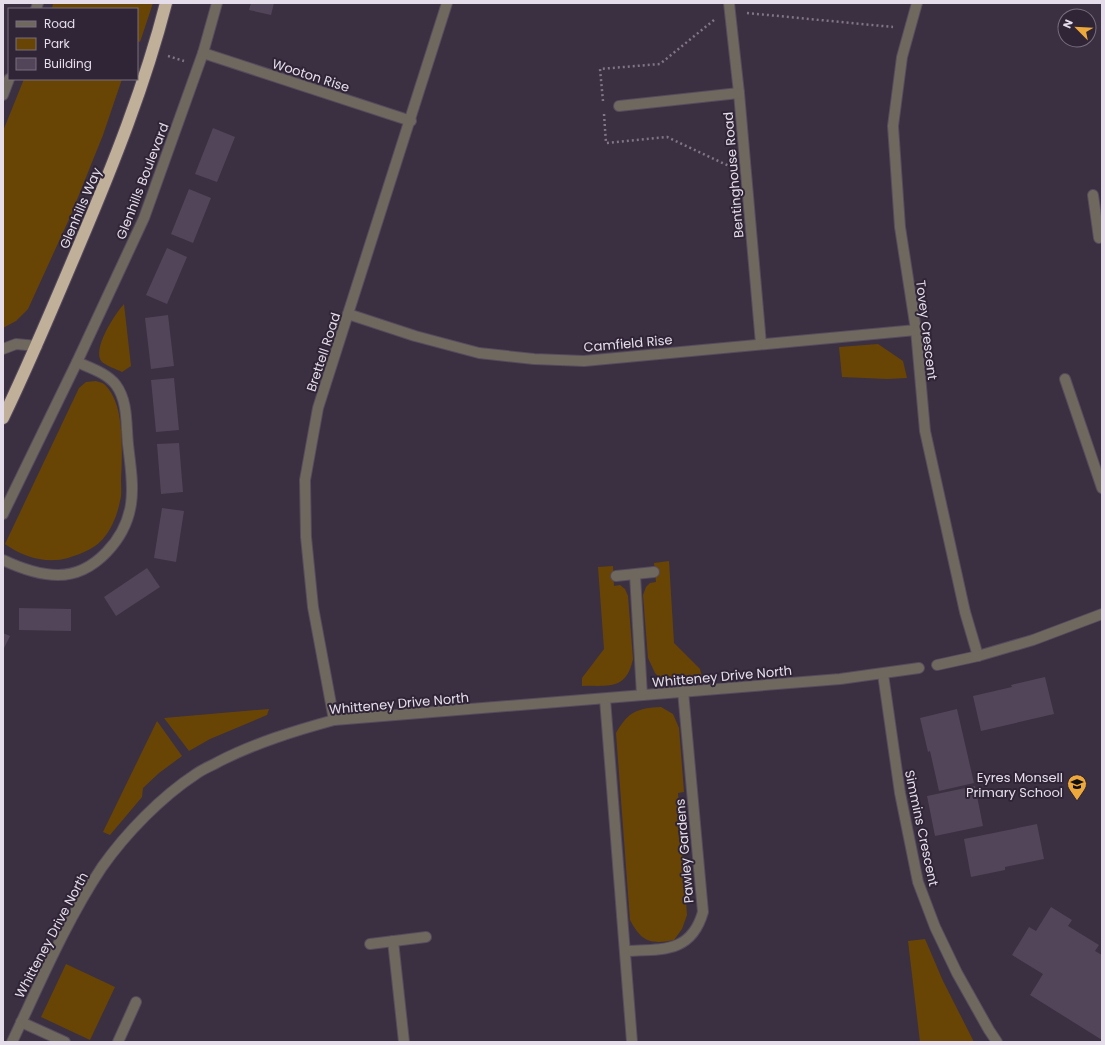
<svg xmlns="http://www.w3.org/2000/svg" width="1105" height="1045" font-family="Poppins,sans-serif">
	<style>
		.green { fill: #684505 }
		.building { fill: #524559 }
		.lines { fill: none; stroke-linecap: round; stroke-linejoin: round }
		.minor-casing { stroke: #564b5d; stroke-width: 12 }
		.highway-casing { stroke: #564b5d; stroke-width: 14 }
		.path { stroke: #807687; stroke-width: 2.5; stroke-dasharray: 2 3; stroke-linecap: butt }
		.minor { stroke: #6f685f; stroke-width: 10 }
		.highway { stroke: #c0af99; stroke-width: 12 }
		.labels { text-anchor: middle; stroke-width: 4; stroke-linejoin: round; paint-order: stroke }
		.street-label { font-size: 13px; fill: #e5deea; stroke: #302537 }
		.poi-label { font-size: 13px; fill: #e5deea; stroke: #302537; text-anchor: end }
	</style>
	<rect width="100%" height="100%" fill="#3b2f42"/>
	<!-- green -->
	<g class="green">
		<path d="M53,3H153L140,42L137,41V9H52Z"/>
		<path d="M24,79H122L103,135L70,217L28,309L16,321L3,328V131Z"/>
		<path d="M124,304L131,366L122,372C116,369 107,366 102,362C91,350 115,314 124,304Z"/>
		<path d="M878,344L903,361L907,378L887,379L842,377L839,347Z"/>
		<path d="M96,381C99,382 104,383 106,386C112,392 116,402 118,410C123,431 122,459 121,480C121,487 122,495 120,501C118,512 113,526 106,535C97,548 83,553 68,558C46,564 23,557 5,544L79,388L86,382Z"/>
		<path d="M669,561L674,643L700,669L702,677L667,680L660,678L655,673L648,658L643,595L646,587L650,583L656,582L654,563Z"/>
		<path d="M613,566L614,586L620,585L625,589L628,596L633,659C626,691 609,685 582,686V678L604,649L598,567Z"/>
		<path d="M661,707L673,714L679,728L684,792L678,793L687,915L682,929L674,940C650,945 641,941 630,920L616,733C628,712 637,708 661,707Z"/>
		<path d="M269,709L267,715L210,739L189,751L164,718Z"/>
		<path d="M157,721L182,756L159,773L143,788L142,797L110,835L103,832Z"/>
		<path d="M925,939L943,981L974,1042H920L908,941Z"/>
		<path d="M66,964L115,987L90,1040L41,1017Z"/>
	</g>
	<!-- building -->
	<g class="building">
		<path d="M251,3H274L271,15L249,10Z"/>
		<path d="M213,128L235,137L217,182L195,174Z"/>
		<path d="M189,189L211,198L193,243L171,234Z"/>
		<path d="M167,248L187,257L167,304L146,295Z"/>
		<path d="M168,315L174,366L151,369L145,318Z"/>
		<path d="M174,378L179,430L156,432L151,380Z"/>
		<path d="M179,443L183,492L161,494L157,444Z"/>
		<path d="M162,508L184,511L176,562L154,558Z"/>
		<path d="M147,568L160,587L116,616L104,597Z"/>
		<path d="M19,608L71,609V631L19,630Z"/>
		<path d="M3,633L10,636L3,650Z"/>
		<path d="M1045,677L1054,714L981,731L973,696L1012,687L1011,685Z"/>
		<path d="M957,709L974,783L939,791L930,751L928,752L920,718Z"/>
		<path d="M975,786L983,826L935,836L927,796Z"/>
		<path d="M1037,824L1044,859L1005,867V870L971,877L964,839Z"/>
		<path d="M1051,907L1072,920L1068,926L1099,945L1095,951L1102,955V1040L1030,995L1043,974L1012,955L1029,927L1036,931Z"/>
	</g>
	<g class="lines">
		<defs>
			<g id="minor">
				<path d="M729,3L739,93L761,344"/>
				<path d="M917,3L902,57L893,126L900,227L916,330L925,431L965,612L978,656"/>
				<path d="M36,9L38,3"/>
				<path d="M203,53L411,121"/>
				<path d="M3,95L9,79"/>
				<path d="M619,106L739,93"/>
				<path d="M1093,195L1099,238"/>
				<path d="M348,314L415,336L479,353L534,359L584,361L916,330"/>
				<path d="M3,349L16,344L37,346"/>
				<path d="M1065,379L1102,488"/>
				<path d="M3,514L77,362L144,218L203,53L217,3"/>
				<path d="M3,560C20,568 39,575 58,575C95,575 126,538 131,504C134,484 130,464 128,444C126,425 128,401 116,385C107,373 90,368 77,362"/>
				<path d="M635,575L642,695"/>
				<path d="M616,576L654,572"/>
				<path d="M937,665L978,656L1033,640L1102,614"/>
				<path d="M883,674L900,793L918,882L935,927L957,973L989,1030L997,1042"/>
				<path d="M605,699L632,1042"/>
				<path d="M334,720L313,607L306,537L305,480L318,408L447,3"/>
				<path d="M393,941L404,1042"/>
				<path d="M370,944L426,937"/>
				<path d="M625,951C661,949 691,954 703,912L683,691"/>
				<path d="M21,1022L65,1042"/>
				<path d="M12,1042C40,983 66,921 102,867C126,833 161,797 196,774C203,769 211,766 218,762C255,743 294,731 334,720L840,679L919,668"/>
				<path d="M118,1042L136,1002"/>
			</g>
			<path id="highway" d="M3,418C31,360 55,302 80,243C113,165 145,85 166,3"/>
		</defs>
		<!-- minor casing -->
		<use href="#minor" class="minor-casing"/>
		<!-- highway casing -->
		<use href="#highway" class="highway-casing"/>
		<!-- path -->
		<g class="path">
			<path d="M747,13L893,27"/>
			<path d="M168,56L184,61"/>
			<path d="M603,101L600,69L660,64L714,20"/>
			<path d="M604,114L606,143L667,137L729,166"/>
		</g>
		<!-- minor -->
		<use href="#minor" class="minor"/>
		<!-- highway -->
		<use href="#highway" class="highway"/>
	</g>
	<!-- icons -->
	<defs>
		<symbol id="school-pin" viewBox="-11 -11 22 30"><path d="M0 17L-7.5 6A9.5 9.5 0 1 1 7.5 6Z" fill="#eda83b" stroke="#302537"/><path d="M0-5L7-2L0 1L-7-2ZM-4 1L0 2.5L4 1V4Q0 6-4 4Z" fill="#111"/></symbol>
	</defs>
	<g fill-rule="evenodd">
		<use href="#school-pin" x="1066" y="773" width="22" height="30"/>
	</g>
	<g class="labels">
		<!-- street labels -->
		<g class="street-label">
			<text transform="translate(311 75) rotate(18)" y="5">Wooton Rise</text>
			<text transform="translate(733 175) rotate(-95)" y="5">Bentinghouse Road</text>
			<text transform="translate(142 181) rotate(-69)" y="5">Glenhills Boulevard</text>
			<text transform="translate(80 208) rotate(-67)" y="5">Glenhills Way</text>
			<text transform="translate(927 330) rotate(83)" y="5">Tovey Crescent</text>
			<text transform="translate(628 343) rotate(-5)" y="5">Camfield Rise</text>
			<text transform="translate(323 352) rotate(-72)" y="5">Brettell Road</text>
			<text transform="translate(722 676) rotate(-5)" y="5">Whitteney Drive North</text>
			<text transform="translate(399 703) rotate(-5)" y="5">Whitteney Drive North</text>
			<text transform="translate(922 828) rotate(78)" y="5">Simmins Crescent</text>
			<text transform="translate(684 851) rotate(-95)" y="5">Pawley Gardens</text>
			<text transform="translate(51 935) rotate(-62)" y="5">Whitteney Drive North</text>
		</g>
		<!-- poi labels -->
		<g class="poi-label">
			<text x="1063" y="782">Eyres Monsell<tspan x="1063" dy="15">Primary School</tspan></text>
		</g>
	</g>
	<!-- border -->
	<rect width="1105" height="1045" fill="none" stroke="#e5deea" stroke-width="8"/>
	<!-- legend -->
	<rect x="8" y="8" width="130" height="72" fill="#302537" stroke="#786f7f"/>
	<rect x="16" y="21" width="20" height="6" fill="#6f685f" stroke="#786f7f"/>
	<text x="44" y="28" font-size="12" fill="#e5deea">Road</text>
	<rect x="16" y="38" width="20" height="12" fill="#684505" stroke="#786f7f"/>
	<text x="44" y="48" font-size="12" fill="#e5deea">Park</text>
	<rect x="16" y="58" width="20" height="12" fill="#524559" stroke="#786f7f"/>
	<text x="44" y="68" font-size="12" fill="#e5deea">Building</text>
	<!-- north arrow -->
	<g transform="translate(1077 28) rotate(294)"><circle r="19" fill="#302537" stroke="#786f7f"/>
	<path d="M0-3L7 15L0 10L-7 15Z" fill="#eda83b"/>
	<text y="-6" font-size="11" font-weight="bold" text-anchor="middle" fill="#e5deea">N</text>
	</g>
</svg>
